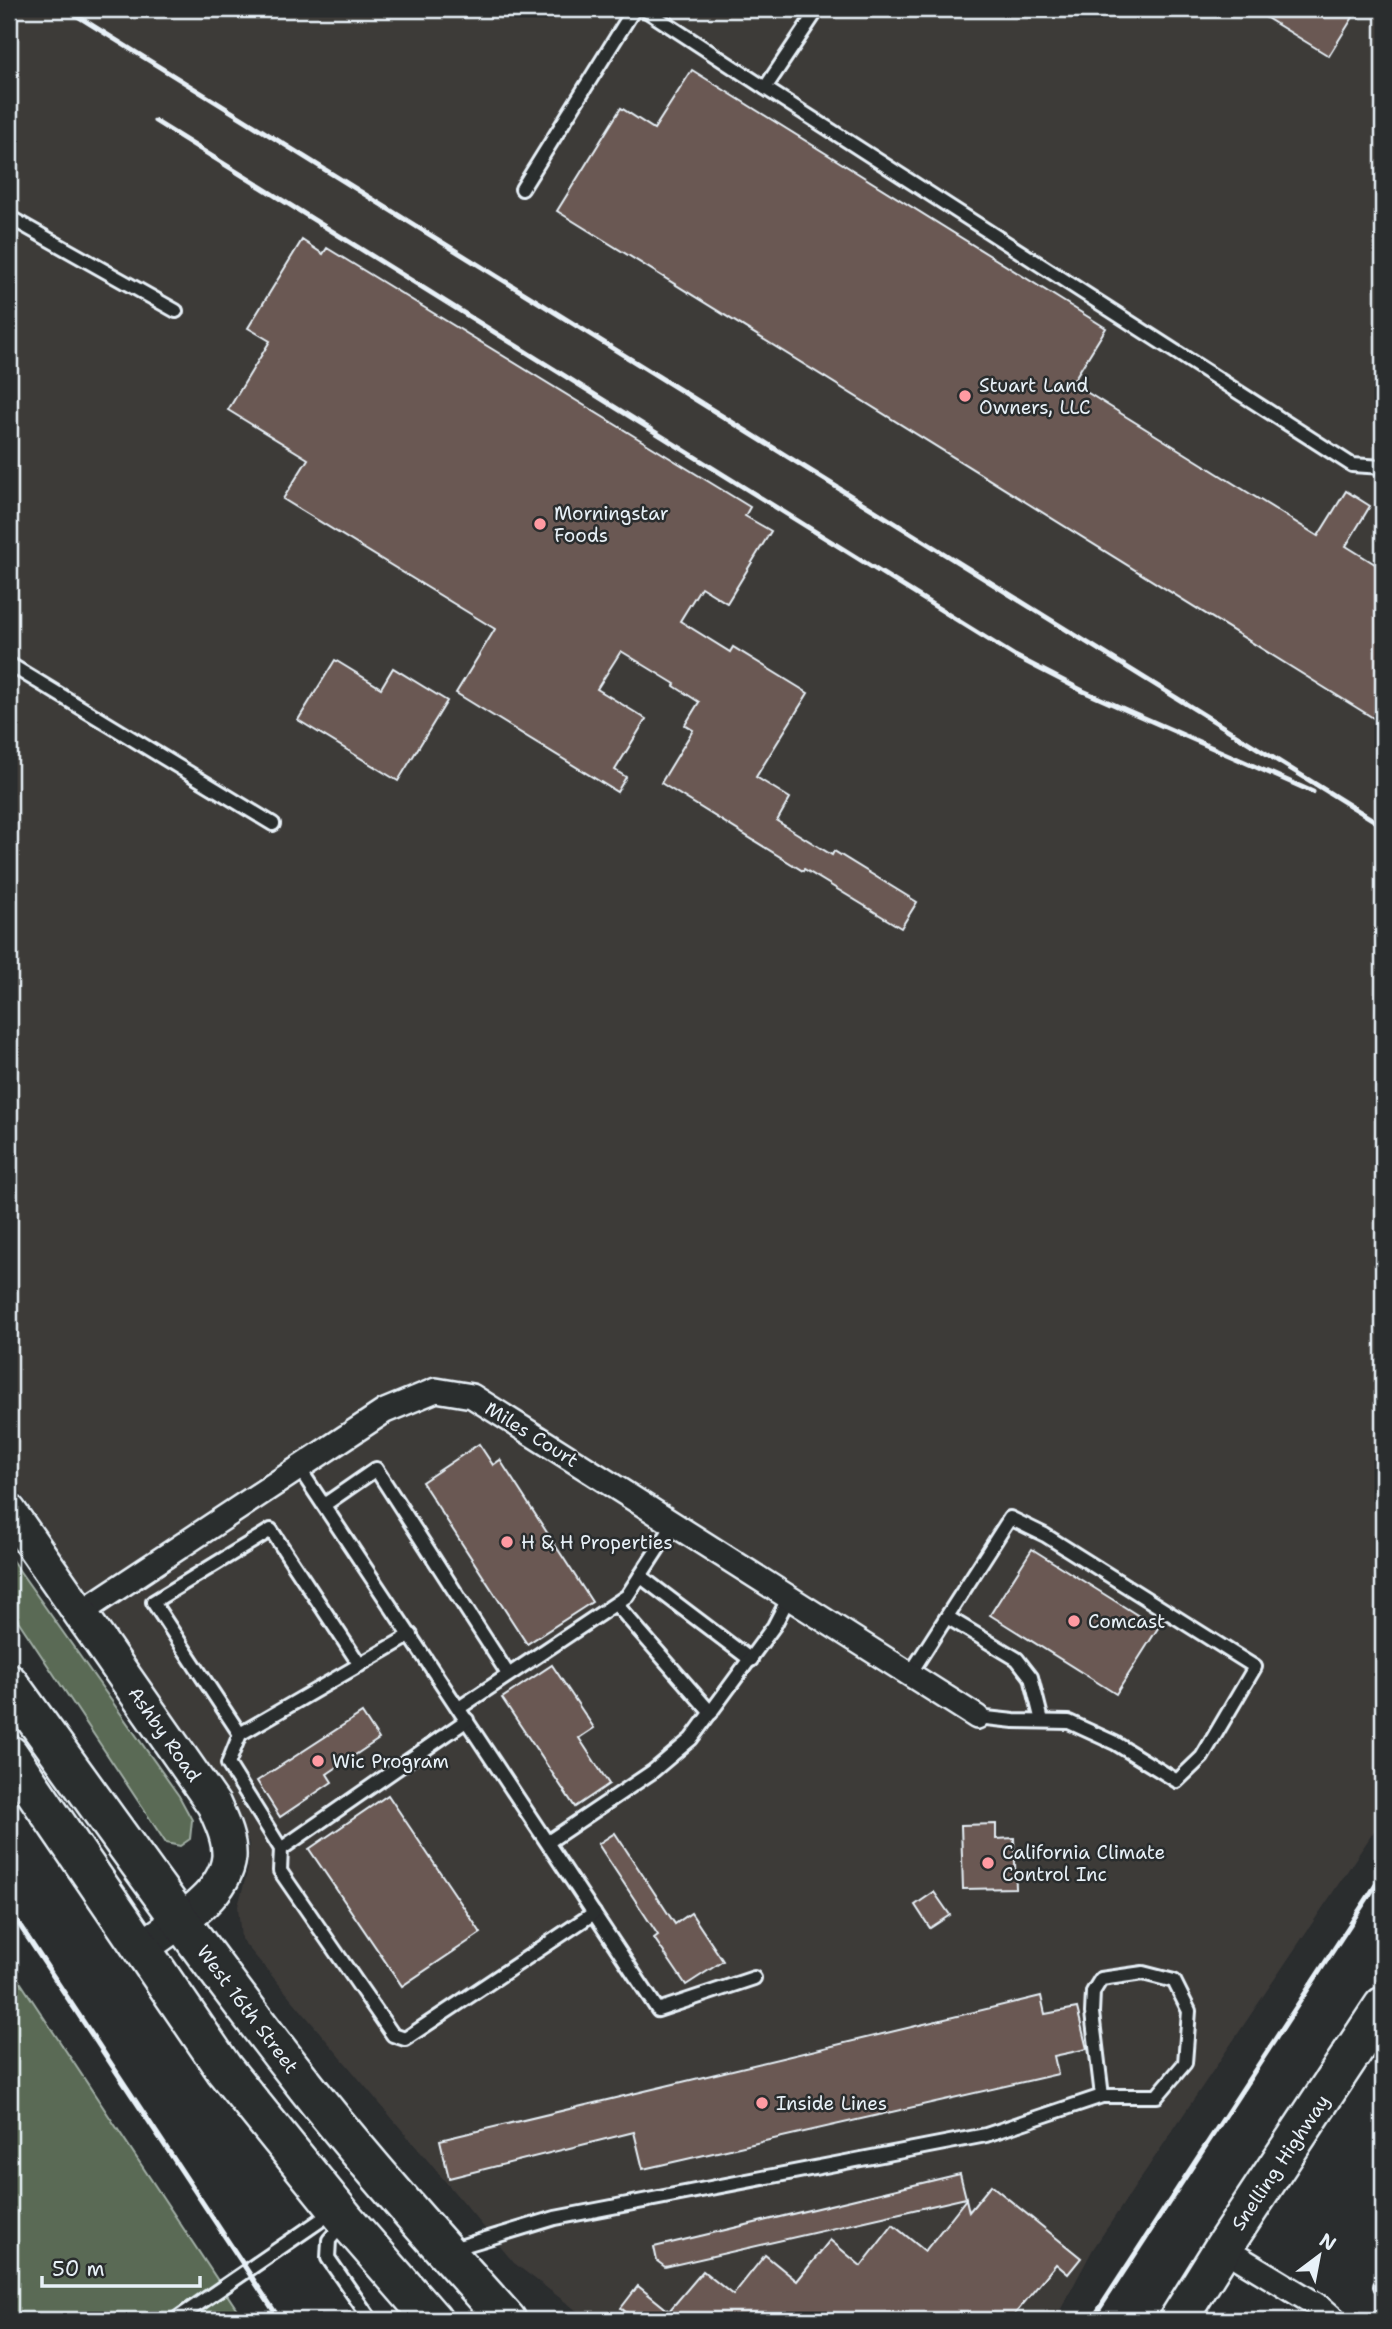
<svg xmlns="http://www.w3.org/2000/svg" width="1392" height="2329" font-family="'Shantell Sans',sans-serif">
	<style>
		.built { fill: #3d3a39 }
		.green { fill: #5a6b54; stroke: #a1aea6; stroke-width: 2 }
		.building { fill: #6a5952; stroke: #e8f1f8; stroke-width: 2 }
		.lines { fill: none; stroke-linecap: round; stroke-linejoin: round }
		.lane-casing { stroke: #e8f1f8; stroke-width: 18 }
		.street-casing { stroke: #e8f1f8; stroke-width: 28 }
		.secondary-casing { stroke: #e8f1f8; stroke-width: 38 }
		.primary-casing { stroke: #e8f1f8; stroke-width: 42 }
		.lane { stroke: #2a2d2e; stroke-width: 12 }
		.street { stroke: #2a2d2e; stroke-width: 23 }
		.secondary { stroke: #2a2d2e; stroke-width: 33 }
		.primary { stroke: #2a2d2e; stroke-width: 37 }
		.rail { stroke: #e8f1f8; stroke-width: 5 }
		.poi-dot { fill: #ff9aa2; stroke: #2a2d2e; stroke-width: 2.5 }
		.labels { text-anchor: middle; stroke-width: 5; stroke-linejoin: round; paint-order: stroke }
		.poi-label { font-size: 19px; fill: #e8f1f8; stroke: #2a2d2e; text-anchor: start }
		.street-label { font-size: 19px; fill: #e8f1f8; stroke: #2a2d2e }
	</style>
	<rect width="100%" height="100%" fill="#2a2d2e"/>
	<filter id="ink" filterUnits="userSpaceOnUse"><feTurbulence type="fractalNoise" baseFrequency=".0143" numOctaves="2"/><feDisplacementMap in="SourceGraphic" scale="14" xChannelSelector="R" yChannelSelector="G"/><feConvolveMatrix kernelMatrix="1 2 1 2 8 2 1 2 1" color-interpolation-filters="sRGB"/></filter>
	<g filter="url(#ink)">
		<!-- built -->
		<path class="built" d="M9,9H1383V1818L1093,2249L1055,2320H589L514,2263L241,1939L238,1906L248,1869L249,1844L231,1803L9,1476Z"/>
		<!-- green -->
		<g class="green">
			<path d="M9,1556L179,1796L192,1820L190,1839L180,1846L166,1843L9,1607Z"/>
			<path d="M9,1965L244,2320H9Z"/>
		</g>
		<!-- building -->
		<g class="building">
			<path d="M1252,9H1358L1329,56Z"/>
			<path d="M692,70L1106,328L1072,383L1318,536L1346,491L1370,506L1346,546L1383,569V724L557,211L621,108L654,129Z"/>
			<path d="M302,240L323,254L327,248L750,507L745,516L771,531L727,603L701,587L680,621L730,652L733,647L808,693L756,777L790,798L777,821L832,855L834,851L917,902L901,928L804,869L803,871L661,783L693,730L685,725L699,702L674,686L675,684L621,651L597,689L646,719L615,770L626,777L617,792L456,693L495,629L283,499L308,459L228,410L270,341L248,328Z"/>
			<path d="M335,660L381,688L393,668L447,701L398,781L298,720Z"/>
			<path d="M479,1444L493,1465L500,1460L592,1602L527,1644L422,1482Z"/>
			<path d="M1032,1549L1158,1628L1116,1694L990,1615Z"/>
			<path d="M552,1665L594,1728L579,1738L609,1784L575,1807L502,1698Z"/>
			<path d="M362,1713L379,1739L327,1774L332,1782L280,1817L257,1781Z"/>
			<path d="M388,1795L481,1933L402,1986L309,1849Z"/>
			<path d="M996,1824V1839L1014,1838L1016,1888L963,1889L961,1825Z"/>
			<path d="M615,1833L675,1924L691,1913L723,1961L686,1985L654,1938L658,1935L598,1844Z"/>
			<path d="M934,1892L950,1915L930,1928L915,1905Z"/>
			<path d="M1041,1996L1045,2014L1077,2008L1087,2049L1054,2056L1058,2074L643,2169L634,2132L449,2178L440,2140Z"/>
			<path d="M960,2174L966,2198L665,2267L657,2261L654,2247Z"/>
			<path d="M991,2185L1081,2258L1068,2274L1056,2264L1010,2320H636L621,2308L638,2286L669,2311L703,2271L733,2295L765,2255L797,2281L830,2240L861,2266L893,2225L925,2251L966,2199L969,2212Z"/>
		</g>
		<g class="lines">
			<defs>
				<g id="lane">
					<path d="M644,9L765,88"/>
					<path d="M818,9L765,88L1352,465L1383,467"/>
					<path d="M522,189L634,9"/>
					<path d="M9,217L176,311"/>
					<path d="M9,664L273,824"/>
					<path d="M299,1468L658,2010L754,1978"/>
					<path d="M324,1505L376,1469L508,1674"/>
					<path d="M640,1576L751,1660"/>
					<path d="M616,1604L711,1713"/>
					<path d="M947,1617L1017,1659L1031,1677L1042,1721"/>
					<path d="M360,1665L271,1530L153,1602L240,1734L411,1635"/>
					<path d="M910,1674L1010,1518L1045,1535L1255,1667L1202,1757L1177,1781L1115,1743L1069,1722L1014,1721L977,1717"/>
					<path d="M459,1708L627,1596L674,1524"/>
					<path d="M467,1720L281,1849L280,1871L393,2035L405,2039L594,1913"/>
					<path d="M240,1734L228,1764L281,1849"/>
					<path d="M548,1842L652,1772L691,1739L774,1626L789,1597"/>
					<path d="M344,2223L329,2240L328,2258L371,2320"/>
					<path d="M449,2250L555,2218L986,2135L1102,2096H1157L1185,2063L1189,2011L1174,1981L1143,1973L1101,1979L1093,1992L1092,2013L1102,2096"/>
					<path d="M1383,2283L1381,2286L1383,2287"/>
					<path d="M175,2320L334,2211"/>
				</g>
				<g id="street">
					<path d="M80,1613L385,1411L436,1390L472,1396L977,1717"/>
					<path d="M1223,2248L1320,2307L1335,2320"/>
				</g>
				<path id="secondary" d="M9,1511L214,1805C221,1821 230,1839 229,1857C225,1898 170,1927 140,1949"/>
				<g id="primary">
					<path d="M9,1683C104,1814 197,1947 297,2075C363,2160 435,2240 507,2320"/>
					<path d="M9,1754L224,2069L346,2220L433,2320"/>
					<path d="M1178,2320L1223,2248L1383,2006"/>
				</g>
			</defs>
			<!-- lane casing -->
			<use href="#lane" class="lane-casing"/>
			<!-- street casing -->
			<use href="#street" class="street-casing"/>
			<!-- secondary casing -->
			<use href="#secondary" class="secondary-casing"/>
			<!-- primary casing -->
			<use href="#primary" class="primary-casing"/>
			<!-- lane -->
			<use href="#lane" class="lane"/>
			<!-- street -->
			<use href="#street" class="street"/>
			<!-- secondary -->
			<use href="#secondary" class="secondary"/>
			<!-- primary -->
			<use href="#primary" class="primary"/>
			<!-- rail -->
			<g class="rail">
				<path d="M66,9L1383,826"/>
				<path d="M155,121L1015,656L1083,691L1313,792"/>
				<path d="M9,1909L280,2320"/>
				<path d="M1092,2320L1383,1874"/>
			</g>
		</g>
	</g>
	<!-- markers -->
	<g class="poi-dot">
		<circle cx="965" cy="396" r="7"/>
		<circle cx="540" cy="524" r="7"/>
		<circle cx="507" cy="1542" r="7"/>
		<circle cx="1074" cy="1621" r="7"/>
		<circle cx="318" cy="1761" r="7"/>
		<circle cx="988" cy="1863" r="7"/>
		<circle cx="762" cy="2103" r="7"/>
	</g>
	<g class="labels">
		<!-- poi labels -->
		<g class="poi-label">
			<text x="979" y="392">Stuart Land<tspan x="979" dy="22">Owners, LLC</tspan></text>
			<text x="554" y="520">Morningstar<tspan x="554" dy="22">Foods</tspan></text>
			<text x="521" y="1549">H &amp; H Properties</text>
			<text x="1088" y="1628">Comcast</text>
			<text x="332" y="1768">Wic Program</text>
			<text x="1002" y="1859">California Climate<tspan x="1002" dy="22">Control Inc</tspan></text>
			<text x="776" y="2110">Inside Lines</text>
		</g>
		<!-- street labels -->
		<g class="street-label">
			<text transform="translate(532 1434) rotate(32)" y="7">Miles Court</text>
			<text transform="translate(165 1734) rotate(55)" y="7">Ashby Road</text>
			<text transform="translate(248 2009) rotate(53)" y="7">West 16th Street</text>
			<text transform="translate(1280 2162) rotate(-56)" y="7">Snelling Highway</text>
		</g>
	</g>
	<!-- margin -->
	<rect width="1392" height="2329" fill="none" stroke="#2a2d2e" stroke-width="35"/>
	<rect x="18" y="18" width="1357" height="2294" fill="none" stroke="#e8f1f8" stroke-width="2.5" filter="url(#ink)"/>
	<!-- north arrow -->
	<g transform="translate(1319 2256) rotate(32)" stroke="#2a2d2e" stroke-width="5" paint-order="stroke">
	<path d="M0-5L12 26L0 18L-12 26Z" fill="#e8f1f8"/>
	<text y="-10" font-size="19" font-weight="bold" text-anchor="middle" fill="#e8f1f8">N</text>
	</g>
	<!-- scale -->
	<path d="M42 2276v10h158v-10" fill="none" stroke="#e8f1f8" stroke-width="3.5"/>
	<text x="52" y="2276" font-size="21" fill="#e8f1f8" stroke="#2a2d2e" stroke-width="5" paint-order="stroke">50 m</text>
</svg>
